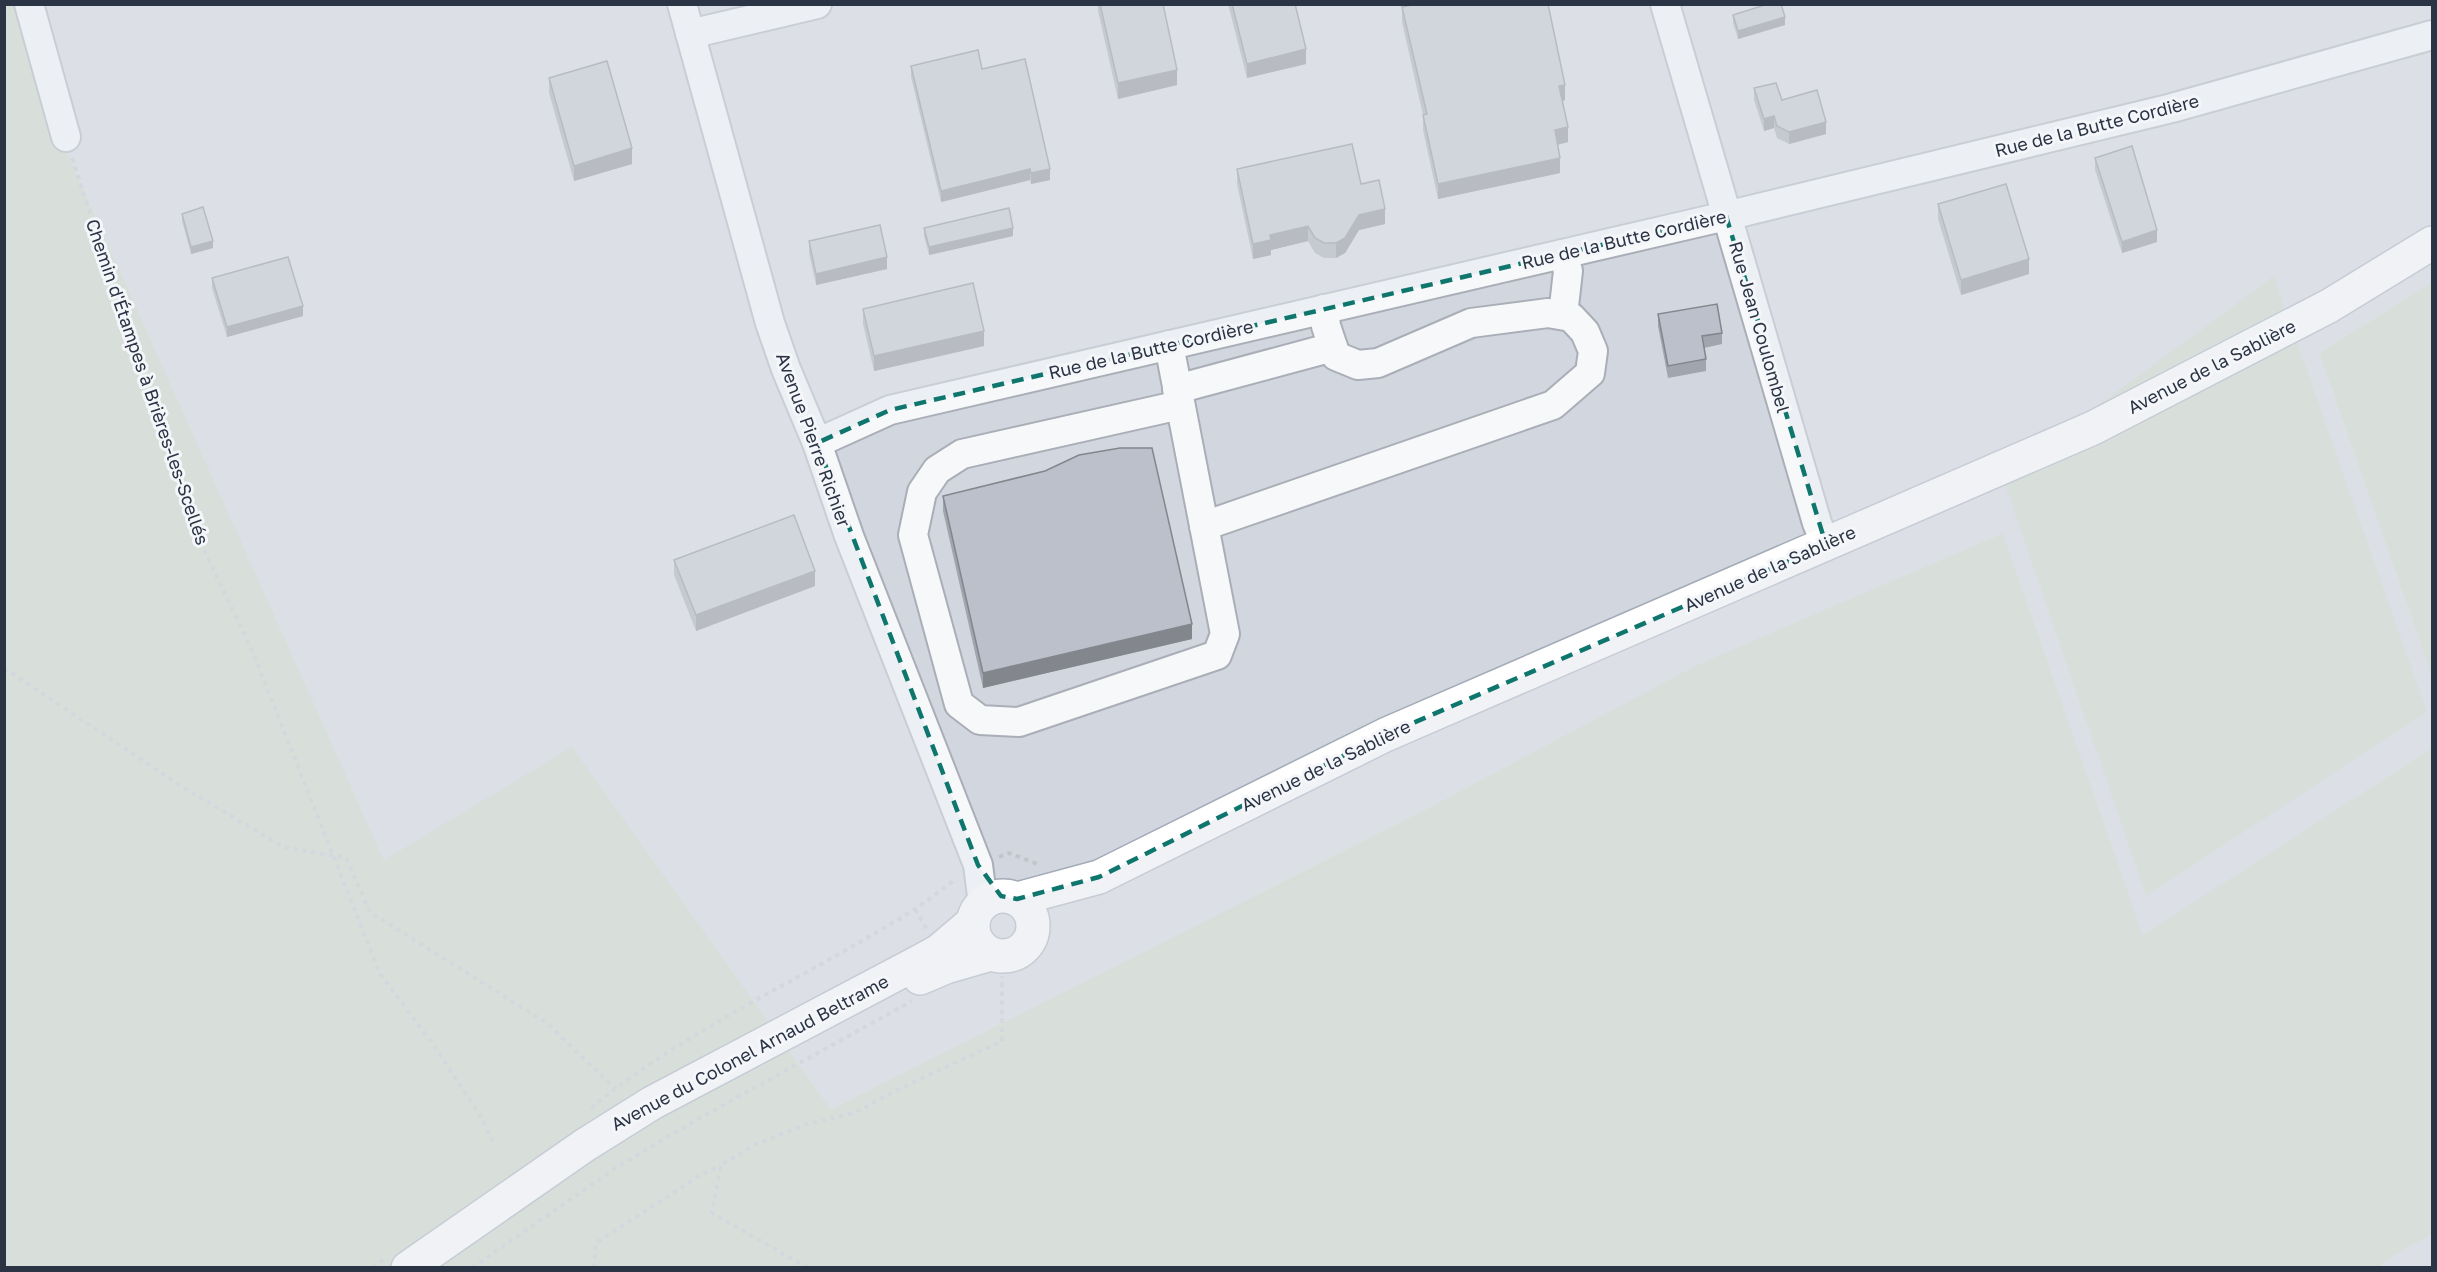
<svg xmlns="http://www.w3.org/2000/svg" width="2437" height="1272" font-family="'Golos Text',sans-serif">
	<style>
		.built { fill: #d2d6de }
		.green { fill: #c9d6c5 }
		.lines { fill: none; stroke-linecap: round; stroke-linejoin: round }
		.minor-casing { stroke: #a9aeb7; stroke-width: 32 }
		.major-casing { stroke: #a3abb8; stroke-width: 36 }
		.path { stroke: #c2c5cb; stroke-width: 4; stroke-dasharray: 4.5 4.5; stroke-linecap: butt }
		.minor { stroke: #f7f8fa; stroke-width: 28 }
		.major { stroke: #fff; stroke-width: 33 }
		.wall { fill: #a1a5ae }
		.shaded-wall { fill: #83868d }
		.building { fill: #bbc0ca; stroke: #83868d; stroke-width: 1.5 }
		.marked { fill: none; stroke: #0f766e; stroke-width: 4.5; stroke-dasharray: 12 8; stroke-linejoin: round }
		.labels { text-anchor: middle; stroke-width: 6; stroke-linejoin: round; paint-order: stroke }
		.street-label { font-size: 18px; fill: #2b3445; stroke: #f4f6f9 }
	</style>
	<rect width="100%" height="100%" fill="#e4e7ec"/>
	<!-- built -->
	<g class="built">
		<path d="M22,5H2432V282L2319,353L2432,677V748L2143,936L2003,533L1697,666L1413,816L831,1109L572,748L384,861L52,119Z"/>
		<path d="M2432,1234V1267L2380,1268L2392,1257Z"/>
	</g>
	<!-- green -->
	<g class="green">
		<path d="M5,5H18L52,119L384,860L572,747L831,1109L1413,816L1697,665L2003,533L2143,935L2432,748V1234L2392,1257L2380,1267L5,1268Z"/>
		<path d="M2274,276L2427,712L2146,896L2002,476Z"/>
		<path d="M2432,282V677L2319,353Z"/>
	</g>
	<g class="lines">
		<defs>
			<g id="minor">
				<path d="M29,4L66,137"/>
				<path d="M682,4L770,323L786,369L817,443L849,536L978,865L983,904"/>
				<path d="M1665,4L1817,523L1826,545"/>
				<path d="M690,34L817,4"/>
				<path d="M1563,254L1568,271L1563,315"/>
				<path d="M1169,345L1225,634L1217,655L1019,722L980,720L959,704L913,535L922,492L937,470L962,454L1180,405"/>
				<path d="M1177,389L1333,347"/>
				<path d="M817,443L890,410L1726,216L2172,108L2432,35"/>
				<path d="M1204,526L1553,405L1590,373L1593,351L1585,332L1571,317L1548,313L1471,323L1378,363L1358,365L1336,356L1326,326L1324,309"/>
			</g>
			<g id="major">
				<circle cx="1003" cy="926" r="30"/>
				<path d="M1017,899L1099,877L1385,735L2093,428L2329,306L2432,243"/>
				<path d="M920,978L946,967L991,954"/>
				<path d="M408,1268L585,1145L652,1103L917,963L939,951L973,922"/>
			</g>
		</defs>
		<!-- minor casing -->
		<use href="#minor" class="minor-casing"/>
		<!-- major casing -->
		<use href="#major" class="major-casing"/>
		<!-- path -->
		<g class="path">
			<path d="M72,158L192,525L252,650L380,974L430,1040L480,1115L494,1144"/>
			<path d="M4,668L178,784L283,847L346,858L370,912L548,1024L615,1089"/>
			<path d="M999,857L1009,853L1040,865"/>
			<path d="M915,909L927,930"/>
			<path d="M591,1108C689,1027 808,977 915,909C929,900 942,889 956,879"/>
			<path d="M373,1268L384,1259"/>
			<path d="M472,1268L614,1169L691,1123L912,1001"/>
			<path d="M594,1268L596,1243L699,1176L721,1165"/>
			<path d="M808,1268L712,1213L721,1165L756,1144L807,1124L854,1113L899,1089L1002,1041V976"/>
		</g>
		<!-- minor -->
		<use href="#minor" class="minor"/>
		<!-- major -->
		<use href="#major" class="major"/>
	</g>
	<!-- wall -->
	<g class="wall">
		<path d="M1098,4H1163L1177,85L1118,99L1098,11Z"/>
		<path d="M1228,4H1295L1306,64L1247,78Z"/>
		<path d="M1402,7L1565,100L1563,101L1568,142L1558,145L1560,173L1438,199L1423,130V115L1402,22Z"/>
		<path d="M1733,15L1785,25L1738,39L1733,23Z"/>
		<path d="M911,66L982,69L1050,180L1031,184L1030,180L941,202L911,77Z"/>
		<path d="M549,78L632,164L574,181L549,93Z"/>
		<path d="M1754,88L1782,100L1826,134L1789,144L1777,138L1774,128L1764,131L1754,100Z"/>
		<path d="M2095,158L2157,242L2122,253L2095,170Z"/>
		<path d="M1237,169L1361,184L1385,224L1359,230L1345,253L1336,258H1324L1315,253L1308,241L1271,250V255L1253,259L1237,184Z"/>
		<path d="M1938,204L2029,274L1961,295L1938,219Z"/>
		<path d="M182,214L213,248L191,254L182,221Z"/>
		<path d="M924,228L1013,236L929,255L924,236Z"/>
		<path d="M809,241L887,269L816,285L809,253Z"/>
		<path d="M212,278L303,316L227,337L212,288Z"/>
		<path d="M863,309L984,346L874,371L863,324Z"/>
		<path d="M1658,314L1722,333V344L1704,348L1706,359V371L1668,378L1658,326Z"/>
		<path d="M943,496L1192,639L983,688L943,511Z"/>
		<path d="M674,560L815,586L696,631L674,575Z"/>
	</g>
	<!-- shaded-wall -->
	<g class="shaded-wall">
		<path d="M1785,17V25L1738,39V31Z"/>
		<path d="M1306,49V64L1247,78V64Z"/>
		<path d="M1177,70V85L1118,99V83Z"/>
		<path d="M1565,85V100L1559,102V86Z"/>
		<path d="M1774,116V128L1764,131V119Z"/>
		<path d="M1826,122V134L1789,144V132Z"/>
		<path d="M1568,127V142L1555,145V130Z"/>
		<path d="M632,148V164L574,181V166Z"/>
		<path d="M1560,158V173L1438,199V184Z"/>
		<path d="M1030,169V180L941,202V191Z"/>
		<path d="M1050,169V180L1031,184V173Z"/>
		<path d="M1385,209V224L1359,230L1345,253L1336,258V243L1359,215Z"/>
		<path d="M1308,226V241L1271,250V255L1253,259V244L1270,235Z"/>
		<path d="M1013,228V236L929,255V247Z"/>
		<path d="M2157,230V242L2122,253V242Z"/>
		<path d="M213,241V248L191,254V247Z"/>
		<path d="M887,257V269L816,285V274Z"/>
		<path d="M2029,259V274L1961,295V280Z"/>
		<path d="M303,306V316L227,337V327Z"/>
		<path d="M984,331V346L874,371V356Z"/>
		<path d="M815,571V586L696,631V615Z"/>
		<path d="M1192,624V639L983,688V673Z"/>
	</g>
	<!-- building -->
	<g class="building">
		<path d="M1100,4H1163L1177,70L1118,83Z"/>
		<path d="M1232,4H1295L1306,49L1247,64Z"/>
		<path d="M1417,4H1548L1565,85L1559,86L1568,127L1555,130L1560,158L1438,184L1423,115L1427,114L1402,7Z"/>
		<path d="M1768,4H1781L1785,17L1738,31L1733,15Z"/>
		<path d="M978,50L982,69L1025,59L1050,169L1031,173L1030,169L941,191L911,66Z"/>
		<path d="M607,61L632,148L574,166L549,78Z"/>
		<path d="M1776,83L1782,100L1817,90L1826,122L1789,132L1777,126L1774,116L1764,119L1754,88Z"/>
		<path d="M1352,144L1361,184L1379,180L1385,209L1359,215L1345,238L1336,243H1324L1315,238L1308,226L1270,235L1271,240L1253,244L1237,169Z"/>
		<path d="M2132,146L2157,230L2122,242L2095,158Z"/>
		<path d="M2006,184L2029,259L1961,280L1938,204Z"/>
		<path d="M203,207L213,241L191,247L182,214Z"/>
		<path d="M1009,208L1013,228L929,247L924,228Z"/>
		<path d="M880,225L887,257L816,274L809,241Z"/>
		<path d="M288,257L303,306L227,327L212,278Z"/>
		<path d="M973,283L984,331L874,356L863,309Z"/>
		<path d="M1717,304L1722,333L1702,336L1706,359L1668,366L1658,314Z"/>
		<path d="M1120,448H1152L1192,624L983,673L943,496L1045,471L1079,455Z"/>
		<path d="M794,515L815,571L696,615L674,560Z"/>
	</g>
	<!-- marked area -->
	<path d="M0 0H2437V1272H0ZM1726,216L1826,545L1385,735L1099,877L1017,899L1001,896L978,865L817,443L890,410Z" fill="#e4e7ec" fill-opacity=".55" fill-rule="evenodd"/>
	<path class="marked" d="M1726,216L1826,545L1385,735L1099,877L1017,899L1001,896L978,865L817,443L890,410Z"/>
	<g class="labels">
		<!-- street labels -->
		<g class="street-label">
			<text transform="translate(2097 126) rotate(-14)" y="6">Rue de la Butte Cordière</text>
			<text transform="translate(1624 240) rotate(-13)" y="6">Rue de la Butte Cordière</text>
			<text transform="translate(1759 327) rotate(74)" y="6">Rue Jean Coulombel</text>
			<text transform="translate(1151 350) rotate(-13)" y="6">Rue de la Butte Cordière</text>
			<text transform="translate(2212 367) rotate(-27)" y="6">Avenue de la Sablière</text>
			<text transform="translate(147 382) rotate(71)" y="6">Chemin d'Étampes à Brières-les-Scellés</text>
			<text transform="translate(813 440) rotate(70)" y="6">Avenue Pierre Richier</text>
			<text transform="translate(1770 569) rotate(-24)" y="6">Avenue de la Sablière</text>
			<text transform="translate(1326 766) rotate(-26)" y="6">Avenue de la Sablière</text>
			<text transform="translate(750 1053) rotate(-28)" y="6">Avenue du Colonel Arnaud Beltrame</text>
		</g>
	</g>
	<!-- border -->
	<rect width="2437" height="1272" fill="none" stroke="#2b3445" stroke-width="12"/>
</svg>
